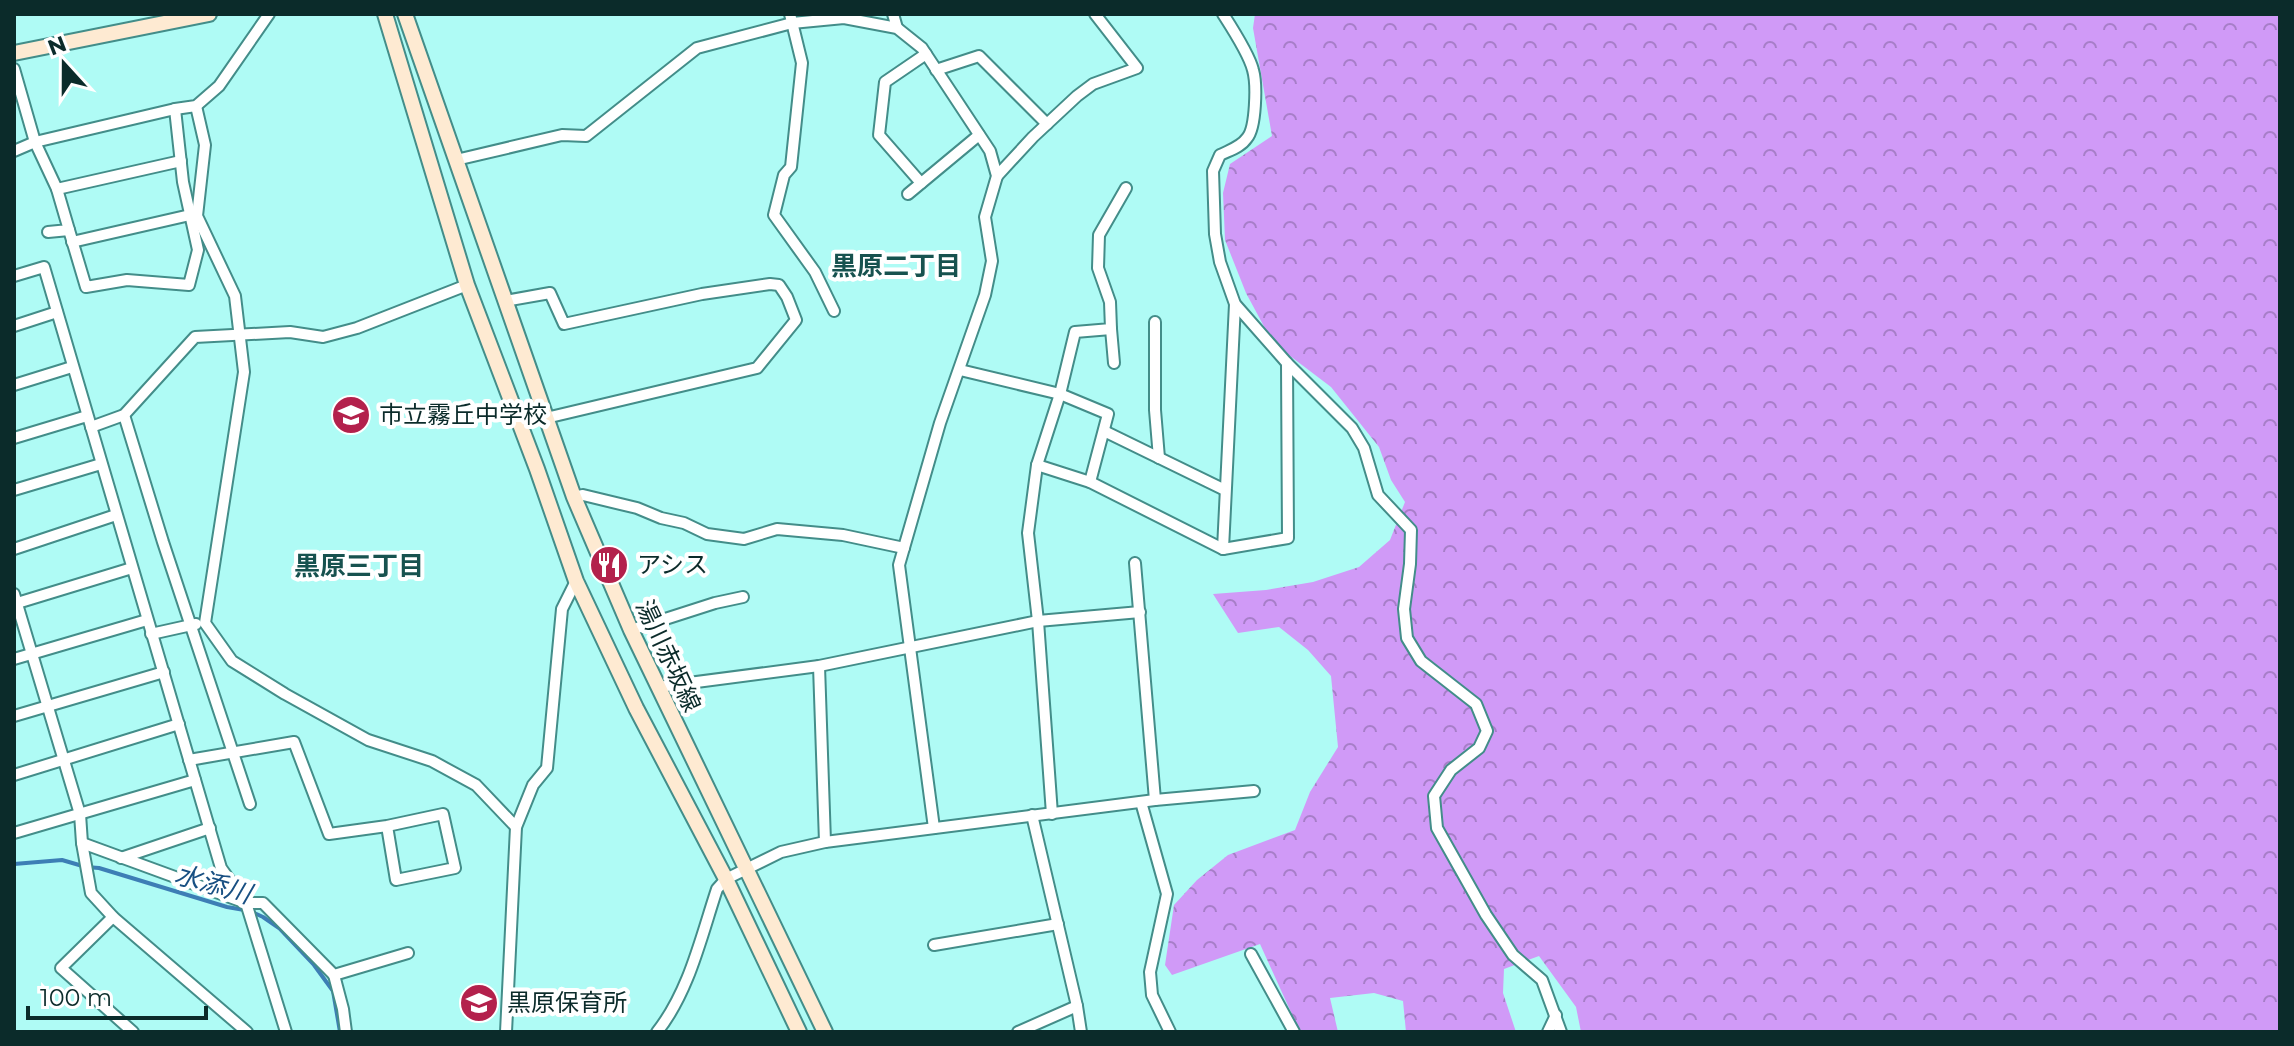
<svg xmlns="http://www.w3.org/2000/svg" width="2294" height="1046" font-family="Montserrat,'Noto Sans JP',sans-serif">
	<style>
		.forest { fill: url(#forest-crowns) }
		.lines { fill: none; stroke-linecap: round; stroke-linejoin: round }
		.stream { stroke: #3d7eb5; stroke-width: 4 }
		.street-casing { stroke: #438d89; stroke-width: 14 }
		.secondary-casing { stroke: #438d89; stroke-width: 18 }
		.street { stroke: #fff; stroke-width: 10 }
		.secondary { stroke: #feead2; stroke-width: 14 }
		.labels { text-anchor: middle; stroke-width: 8; stroke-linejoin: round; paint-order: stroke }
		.poi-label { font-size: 24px; fill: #0b2b2a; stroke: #fff; text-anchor: start }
		.street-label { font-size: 24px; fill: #0b2b2a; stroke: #fff }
		.neighbourhood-label { font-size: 26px; font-weight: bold; fill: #17524f; stroke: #fff }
		.water-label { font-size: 26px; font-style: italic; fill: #184f82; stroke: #fff }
	</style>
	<defs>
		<pattern id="forest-crowns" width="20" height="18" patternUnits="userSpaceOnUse" patternTransform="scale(2)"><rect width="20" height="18" fill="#d09af7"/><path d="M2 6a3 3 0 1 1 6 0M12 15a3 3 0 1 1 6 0" fill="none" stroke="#a77ec8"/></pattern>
	</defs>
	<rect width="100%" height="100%" fill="#affbf5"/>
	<!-- forest -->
	<path class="forest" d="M1255,14H2280V1032H1581L1576,1007L1539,956L1504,969L1503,993L1516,1032H1406L1403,1001L1374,993L1330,998L1338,1032H1300L1260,944L1172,975L1165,965L1174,905L1197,880L1228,855L1295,830L1310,792L1338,747L1331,676L1308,650L1279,627L1238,633L1213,594L1266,590L1313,582L1359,567L1390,540L1405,502L1391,480L1379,447L1331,387L1273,343L1246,293L1225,240L1223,193L1230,164L1272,136L1253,28Z"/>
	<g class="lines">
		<!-- stream -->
		<path class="stream" d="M14,864L62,860L86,867L99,868L227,907L250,911L263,917L279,928L314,965L333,991L340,1032"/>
		<defs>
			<g id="street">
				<path d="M790,14L802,63L791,167L784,175L774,215L815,272L834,311"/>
				<path d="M893,14L897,28"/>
				<path d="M1223,14C1232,28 1249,54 1253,70C1257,84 1256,128 1247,138C1241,147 1230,150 1220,155L1213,171L1215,234L1220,262L1235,304L1287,363L1352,428L1364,448L1378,495L1411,530L1410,564L1404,609L1407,638L1421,661L1476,704L1487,731L1479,748L1451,770L1434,796L1437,828L1486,915L1513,955L1542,980L1561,1032"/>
				<path d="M14,69L35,142L57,189L69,230L48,232"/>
				<path d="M936,70L979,56L1047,124"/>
				<path d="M196,106L205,145L197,216L235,296L244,372L205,623L232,661L285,694L368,740L432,761L476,785L516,827"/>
				<path d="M14,151L35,142L175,109L196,106L219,86L269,14"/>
				<path d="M456,160L562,135L586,136L697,48L792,23L844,18L897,28L922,48L990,151L997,176L985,217L992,261L985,295L940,423L899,565L934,828"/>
				<path d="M997,176L1033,137L1077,96L1093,84L1137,68L1095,14"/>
				<path d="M921,183L879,135L885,82L926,54"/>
				<path d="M57,189L181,161"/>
				<path d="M908,194L979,135"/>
				<path d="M69,230L86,287L127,280L189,285L198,250L183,182L175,109"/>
				<path d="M72,242L190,215"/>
				<path d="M14,276L44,267L221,868L246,903L286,1032"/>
				<path d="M505,301L550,293L564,324L702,294L770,284L779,285L787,297L796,320L757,368L546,418"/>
				<path d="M1155,322V410L1159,458"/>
				<path d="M14,326L57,312"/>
				<path d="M1111,329L1114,363"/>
				<path d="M960,370L1060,394L1108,414L1090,482"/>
				<path d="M14,385L72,367"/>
				<path d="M124,415L163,542L250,804"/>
				<path d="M91,427L124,415L195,337L290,332L323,337L357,328L467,285"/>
				<path d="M1104,431L1225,490"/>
				<path d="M14,438L87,416"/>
				<path d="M1037,465L1090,482L1223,549L1288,538L1287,363"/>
				<path d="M14,490L101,464"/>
				<path d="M574,497L583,495L637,508L661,518L684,523L707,534L744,539L777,529L843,535L904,548"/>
				<path d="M14,549L116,515"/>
				<path d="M1223,549L1235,304"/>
				<path d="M1135,563L1155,800"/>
				<path d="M14,594L80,814L82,843L91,893L113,917L247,1032"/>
				<path d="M14,604L132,568"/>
				<path d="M631,630L715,603L743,597"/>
				<path d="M151,634L196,624"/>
				<path d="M14,659L147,620"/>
				<path d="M819,666L825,842"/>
				<path d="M658,687L819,666L1038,621L1140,612"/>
				<path d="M14,716L164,672"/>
				<path d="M189,760L294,742L329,834L387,826L396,880L455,868L443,814L387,826"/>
				<path d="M14,775L179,724"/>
				<path d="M1141,802L1167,894L1150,972L1152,995L1170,1032"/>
				<path d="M1052,814L1038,621L1028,533L1037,465L1060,394L1075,332L1111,329L1110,302L1098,268L1099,235L1126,188"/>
				<path d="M1032,815L1077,1006L1081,1032"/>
				<path d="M14,833L195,780"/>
				<path d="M82,843L246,903H263L334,975L408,953"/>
				<path d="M121,858L210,828"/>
				<path d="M113,917L61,968L133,1032"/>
				<path d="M934,945L1058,924"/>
				<path d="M1251,954L1294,1032"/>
				<path d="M334,975L343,1009L346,1032"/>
				<path d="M506,1032L516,827L533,785L547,768L562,609L576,581"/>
				<path d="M657,1032C689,992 701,937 717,889L726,879L781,852L825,842L1155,800L1254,791"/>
				<path d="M1018,1032L1077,1006"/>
				<path d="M1548,1032L1556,1015"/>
			</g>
			<g id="secondary">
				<path d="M385,14L467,285L537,469L576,581L636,708L726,879L799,1032"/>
				<path d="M405,14L574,497L631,630L825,1032"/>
				<path d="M14,53L209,14"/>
			</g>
		</defs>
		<!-- street casing -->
		<use href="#street" class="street-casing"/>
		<!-- secondary casing -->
		<use href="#secondary" class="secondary-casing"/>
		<!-- street -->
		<use href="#street" class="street"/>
		<!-- secondary -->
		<use href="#secondary" class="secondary"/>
	</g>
	<!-- icons -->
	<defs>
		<symbol id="school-disc" viewBox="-11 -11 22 22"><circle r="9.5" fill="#b3214c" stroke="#fff"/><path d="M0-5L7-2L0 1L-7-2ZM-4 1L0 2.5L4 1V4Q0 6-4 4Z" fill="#fff"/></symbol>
		<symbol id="restaurant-disc" viewBox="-11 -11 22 22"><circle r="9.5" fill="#b3214c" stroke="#fff"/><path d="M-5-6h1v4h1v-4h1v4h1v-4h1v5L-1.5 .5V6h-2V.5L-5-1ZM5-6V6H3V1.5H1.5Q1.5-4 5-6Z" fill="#fff"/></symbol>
	</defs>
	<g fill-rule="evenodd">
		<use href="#school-disc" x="329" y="393" width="44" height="44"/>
		<use href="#restaurant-disc" x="587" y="543" width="44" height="44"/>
		<use href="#school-disc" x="457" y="981" width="44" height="44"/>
	</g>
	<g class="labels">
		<!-- poi labels -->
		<g class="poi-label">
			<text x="379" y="423">市立霧丘中学校</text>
			<text x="637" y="573">アシス</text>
			<text x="507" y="1011">黒原保育所</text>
		</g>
		<!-- street labels -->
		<g class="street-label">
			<text transform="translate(668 656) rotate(65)" y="8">湯川赤坂線</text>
		</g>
		<!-- neighbourhood labels -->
		<g class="neighbourhood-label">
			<text x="896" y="275">黒原二丁目</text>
			<text x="359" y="575">黒原三丁目</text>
		</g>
		<!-- water labels -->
		<g class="water-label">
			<text transform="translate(213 884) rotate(16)" y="9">水添川</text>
		</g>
	</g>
	<!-- border -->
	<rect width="2294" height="1046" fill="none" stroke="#0b2b2a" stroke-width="32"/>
	<!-- north arrow -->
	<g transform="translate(64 64) rotate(339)" stroke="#ffffff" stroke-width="6" paint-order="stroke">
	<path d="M0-6L14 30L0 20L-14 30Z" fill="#0b2b2a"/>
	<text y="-12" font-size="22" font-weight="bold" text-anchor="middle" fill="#0b2b2a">N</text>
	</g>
	<!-- scale -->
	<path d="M28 1006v12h178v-12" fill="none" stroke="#0b2b2a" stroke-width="4"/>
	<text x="40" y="1006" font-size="24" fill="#0b2b2a" stroke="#ffffff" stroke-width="6" paint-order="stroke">100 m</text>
</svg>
